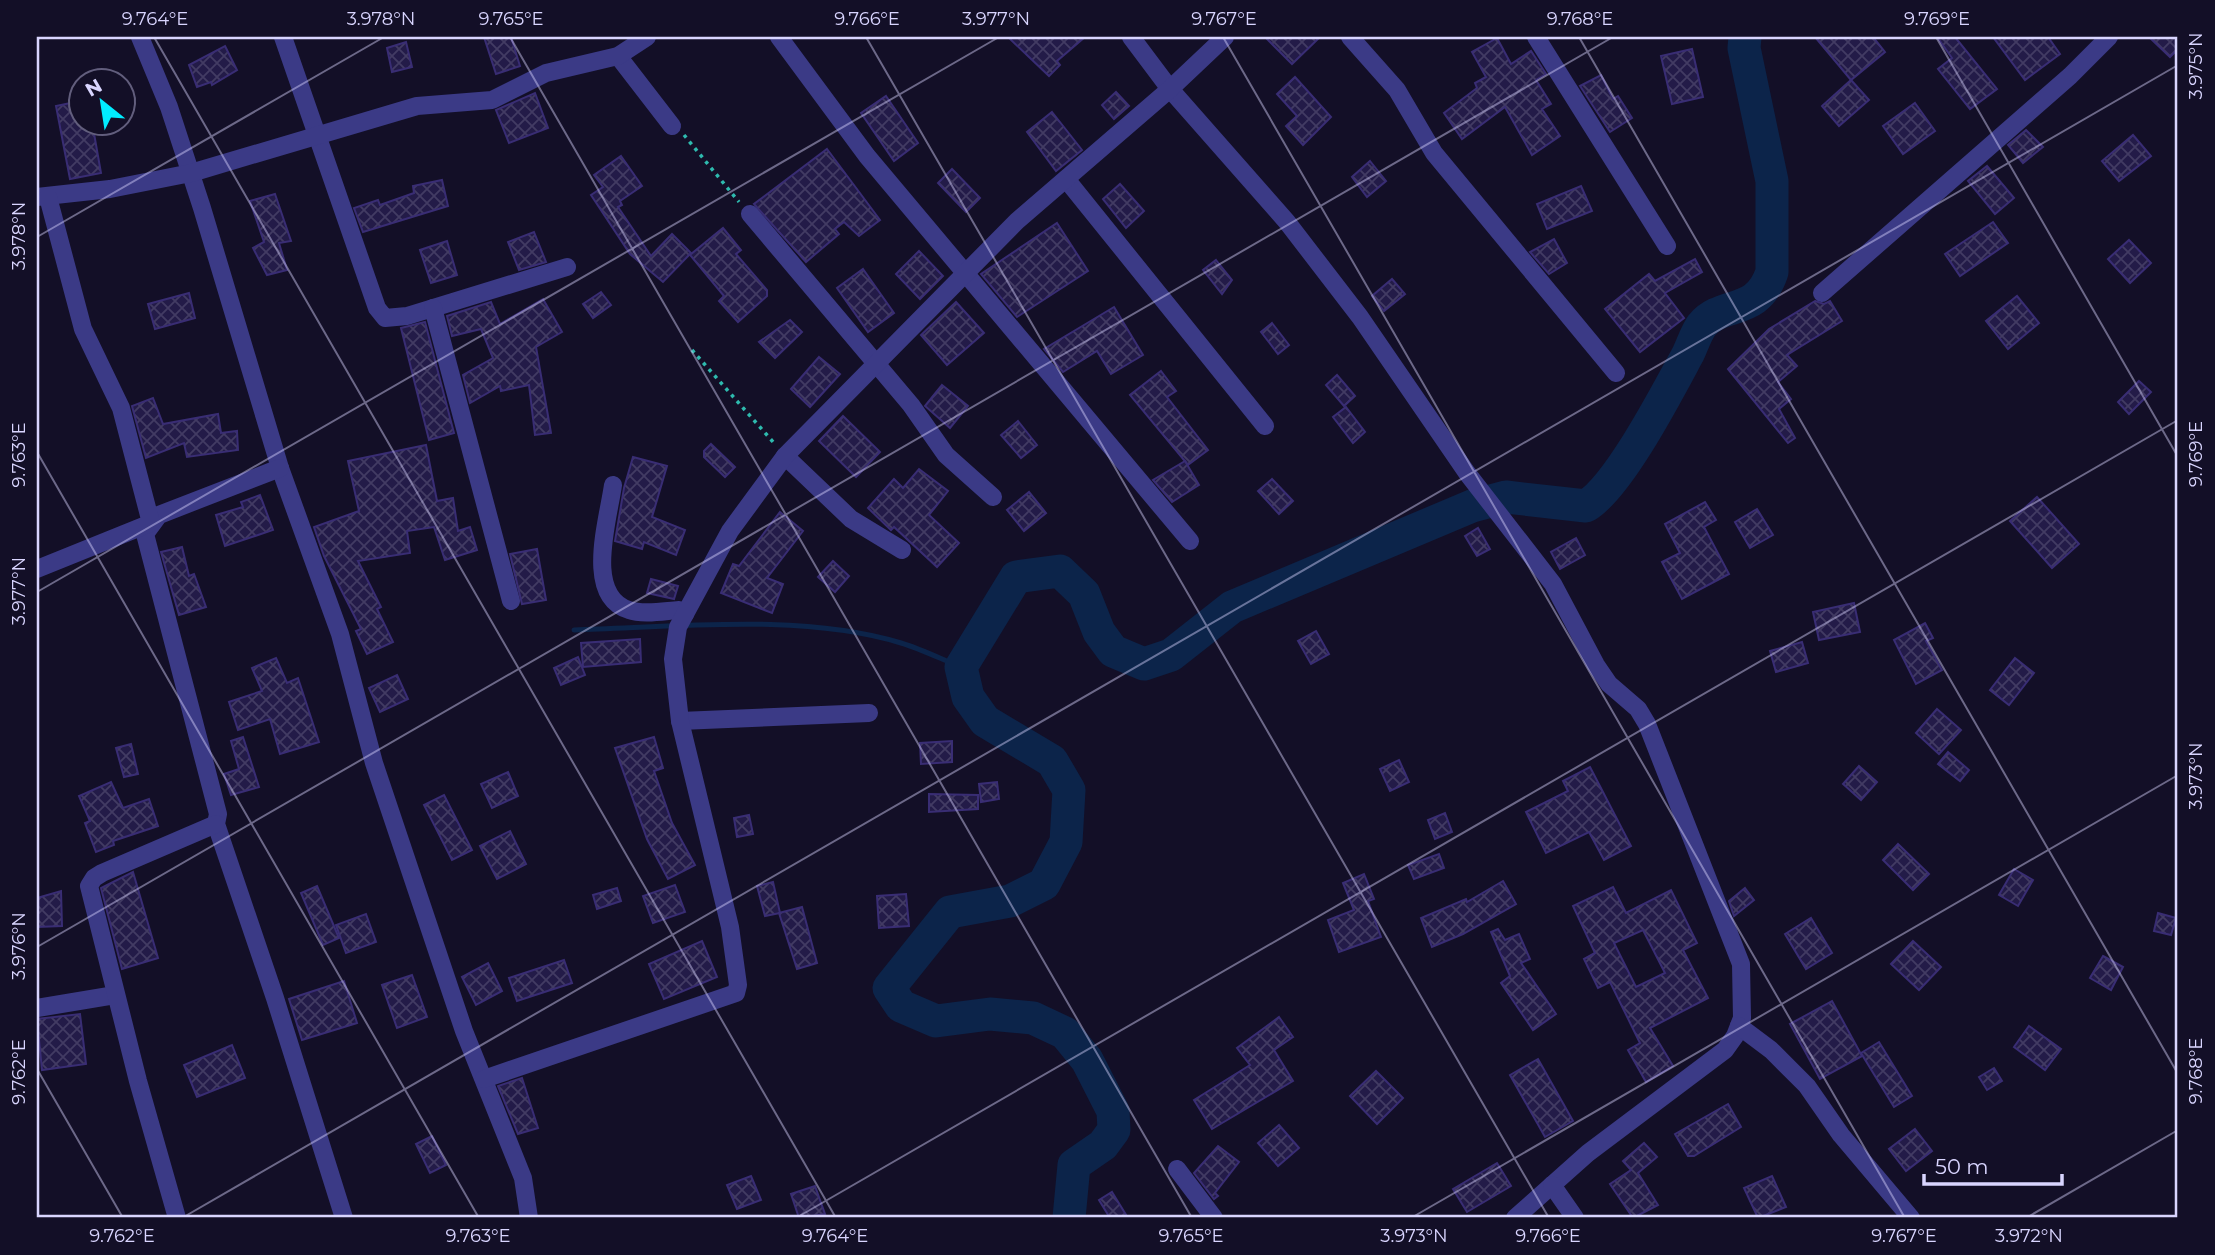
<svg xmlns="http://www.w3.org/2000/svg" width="2215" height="1255" font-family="Montserrat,sans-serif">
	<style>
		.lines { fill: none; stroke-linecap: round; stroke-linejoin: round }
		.stream { stroke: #0c244a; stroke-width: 5 }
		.river { stroke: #0c244a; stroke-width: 33 }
		.building { fill: url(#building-cross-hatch); stroke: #392d74; stroke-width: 2; fill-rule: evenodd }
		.path { stroke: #2ebaae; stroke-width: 3.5; stroke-dasharray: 3.5 5; stroke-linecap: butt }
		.minor { stroke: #3b3a86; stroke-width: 18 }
		.ticks { fill: none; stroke: #d9d5ff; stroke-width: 2; stroke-opacity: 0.45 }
		.neatline { fill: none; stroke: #d9d5ff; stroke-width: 2.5 }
		.ticks-label { font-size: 18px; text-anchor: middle; fill: #d9d5ff }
	</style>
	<defs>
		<pattern id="building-cross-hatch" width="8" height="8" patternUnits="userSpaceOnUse" patternTransform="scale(1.75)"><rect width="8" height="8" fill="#231b48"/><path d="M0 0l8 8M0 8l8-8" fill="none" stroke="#423b63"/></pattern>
	</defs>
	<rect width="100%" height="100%" fill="#130f27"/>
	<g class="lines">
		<!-- stream -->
		<path class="stream" d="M574,630C676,627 803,613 901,643C921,649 941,659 961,667"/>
		<!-- river -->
		<path class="river" d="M1069,1218L1074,1165L1103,1145L1114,1130L1113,1111L1087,1060L1065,1033L1033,1018L990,1014L936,1021L901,1006L889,988L950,912L1010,901L1044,884L1066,842L1069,790L1052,761L985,721L968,697L961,667L1016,577L1060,571L1084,594L1099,632L1113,651L1144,664L1171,655L1232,607L1472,506L1506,497L1586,506C1619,486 1668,391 1688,354C1692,346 1696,333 1702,325C1723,300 1757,317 1772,272V181L1744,48L1745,37"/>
	</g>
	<!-- building -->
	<g class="building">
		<path d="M484,37H511L520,66L496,74Z"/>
		<path d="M1008,37H1085L1057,61L1060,65L1049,76Z"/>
		<path d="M1265,37H1320L1292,64Z"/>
		<path d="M1815,37H1873L1885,52L1851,80Z"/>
		<path d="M1937,37H1955L1997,89L1970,109L1938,69L1952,58Z"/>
		<path d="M1993,37H2048L2060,54L2025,80Z"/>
		<path d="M2149,37H2178V49L2170,57Z"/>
		<path d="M1497,38L1511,64L1531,51L1546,74L1536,80L1551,104L1542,109L1560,136L1532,155L1505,107L1462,139L1444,113L1477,88L1475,83L1486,77L1472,52Z"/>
		<path d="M406,42L412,67L392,72L387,48Z"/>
		<path d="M225,46L237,70L212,85L211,82L197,87L189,65Z"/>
		<path d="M1692,49L1703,97L1672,104L1661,56Z"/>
		<path d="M1601,75L1613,99L1618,96L1632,118L1610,132L1580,86Z"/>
		<path d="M1295,77L1331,117L1303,145L1286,126L1297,116L1277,94Z"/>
		<path d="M1851,80L1869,100L1839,126L1822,106Z"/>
		<path d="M1116,92L1129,106L1114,119L1102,105Z"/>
		<path d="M535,93L548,128L509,143L496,110Z"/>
		<path d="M886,96L918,143L894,161L861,113Z"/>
		<path d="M80,101V122H92L101,173L70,179L56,106Z"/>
		<path d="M1915,103L1935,131L1903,154L1883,126Z"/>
		<path d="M1052,112L1082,150L1056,171L1027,132Z"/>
		<path d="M2026,130L2043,147L2023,163L2008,145Z"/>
		<path d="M2133,135L2151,156L2119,181L2102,161Z"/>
		<path d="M827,149L880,220L859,236L844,222L835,229L839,234L806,262L754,204Z"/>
		<path d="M621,156L642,186L620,201L622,205L618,207L651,256L672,234L691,253L663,282L630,254L591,195L603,187L594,175Z"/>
		<path d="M1370,161L1386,181L1367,197L1352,177Z"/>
		<path d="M1987,166L2014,198L1995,214L1968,181Z"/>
		<path d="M952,169L980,198L966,212L938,183Z"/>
		<path d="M442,180L448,206L363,232L354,208L378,200L380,205L414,193L413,186Z"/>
		<path d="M1120,184L1144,211L1126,228L1103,199Z"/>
		<path d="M1581,186L1592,211L1547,229L1537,204Z"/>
		<path d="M275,194L291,241L279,243L287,270L267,275L253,248L264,242L250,201Z"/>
		<path d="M1993,222L2008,243L1960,276L1945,254Z"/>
		<path d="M1057,223L1088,271L1017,317L981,274Z"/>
		<path d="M723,228L741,250L736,254L767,290V296L738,322L719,301L724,296L690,255Z"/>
		<path d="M534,232L546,262L519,270L508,242Z"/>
		<path d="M1554,239L1567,263L1549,274L1530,252Z"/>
		<path d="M2129,240L2151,263L2130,283L2108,259Z"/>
		<path d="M447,241L457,275L431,283L420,250Z"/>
		<path d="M919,251L943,276L920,299L896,274Z"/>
		<path d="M1695,259L1702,272L1665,293L1684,318L1640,352L1605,309L1649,274L1655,281Z"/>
		<path d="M1216,260L1232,280L1222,294L1203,270Z"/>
		<path d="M863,269L894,313L868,332L837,288Z"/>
		<path d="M1392,279L1405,294L1384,311L1372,296Z"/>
		<path d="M601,292L611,305L593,318L583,304Z"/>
		<path d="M189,293L195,318L155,329L148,304Z"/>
		<path d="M2017,296L2039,323L2008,349L1986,321Z"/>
		<path d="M543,299L562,332L536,347L551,433L535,435L529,385L501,391L500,386L470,403L463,375L493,358L481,329L452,336L447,316L491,302L500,324Z"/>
		<path d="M1815,301L1824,304L1830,301L1842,321L1787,355L1797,366L1778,382L1791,399L1779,409L1795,438L1788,443L1728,369L1769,329Z"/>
		<path d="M956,302L984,333L947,365L921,335Z"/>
		<path d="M1114,307L1143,355L1111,374L1097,351L1063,372L1044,349Z"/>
		<path d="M790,320L802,332L775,358L759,342Z"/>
		<path d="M425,322L454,433L429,440L401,328Z"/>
		<path d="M1272,323L1289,345L1278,354L1261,332Z"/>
		<path d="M819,357L840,374L810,407L791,389Z"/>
		<path d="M1161,371L1176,391L1167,397L1208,450L1188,465L1130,395Z"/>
		<path d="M1337,375L1355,396L1344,406L1326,385Z"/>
		<path d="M2139,381L2151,392L2129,414L2118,402Z"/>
		<path d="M942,385L968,406L950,428L925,406Z"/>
		<path d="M153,398L163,424L218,414L221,433L237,431L238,450L187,457L184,443L146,458L132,406Z"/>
		<path d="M1346,407L1365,432L1353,443L1333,417Z"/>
		<path d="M843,416L880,452L856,477L819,441Z"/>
		<path d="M1018,421L1037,445L1021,458L1001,435Z"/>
		<path d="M711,444L735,467L725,477L704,457V451Z"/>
		<path d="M426,445L437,501L453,498L458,531L470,527L477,550L445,560L434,527L407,531L410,553L358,561L381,607L377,609L393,642L367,654L356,631L361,629L324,556L314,527L359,511L348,461Z"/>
		<path d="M633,457L667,466L652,517L685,530L676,555L644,542L642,549L615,541L624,488Z"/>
		<path d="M1185,461L1199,485L1172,502L1153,480Z"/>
		<path d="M919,469L948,491L929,515L959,543L937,567L894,527L891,530L868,508L894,479L903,488Z"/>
		<path d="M1272,479L1293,501L1279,514L1258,491Z"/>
		<path d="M1029,492L1046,513L1024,531L1007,510Z"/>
		<path d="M260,495L273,530L225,546L216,515L243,507L241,502Z"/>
		<path d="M2037,497L2079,544L2052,568L2010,521Z"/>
		<path d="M1705,502L1716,520L1704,527L1729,574L1682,599L1662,562L1680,553L1665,524Z"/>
		<path d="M1757,509L1773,535L1750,548L1735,522Z"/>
		<path d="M780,512L803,531L767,578L783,584L772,613L721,593L733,564L739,566Z"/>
		<path d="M1478,528L1490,549L1477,556L1465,536Z"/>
		<path d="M1576,538L1585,555L1560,569L1551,552Z"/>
		<path d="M182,547L189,576L194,574L206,607L179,615L161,552Z"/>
		<path d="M537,549L546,600L522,604L510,554Z"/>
		<path d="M833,561L849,576L835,592L818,577Z"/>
		<path d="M651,579L678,586L674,599L647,593Z"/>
		<path d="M1854,603L1860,632L1819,640L1813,612Z"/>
		<path d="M1925,623L1933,638L1926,641L1942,670L1916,684L1894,640Z"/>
		<path d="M1316,631L1329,654L1311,664L1298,641Z"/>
		<path d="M640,639L641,662L583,667L581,643Z"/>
		<path d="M1802,642L1808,663L1776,672L1770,651Z"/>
		<path d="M578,657L585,675L561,685L554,668Z"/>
		<path d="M276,658L287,683L298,678L319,742L280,754L270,719L238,730L229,702L262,691L252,668Z"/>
		<path d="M2015,658L2034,673L2009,705L1990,690Z"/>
		<path d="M397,675L408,699L380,712L369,688Z"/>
		<path d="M1937,709L1961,730L1939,754L1916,733Z"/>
		<path d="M243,737L259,787L231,795L224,774L239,769L231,741Z"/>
		<path d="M654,737L663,768L654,771L672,823L695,865L668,879L647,839L615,748Z"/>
		<path d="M952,741V762L921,764L920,743Z"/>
		<path d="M131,744L138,774L124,777L116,748Z"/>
		<path d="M1948,752L1969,770L1960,781L1938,764Z"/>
		<path d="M1399,760L1409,782L1390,791L1380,769Z"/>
		<path d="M1859,766L1877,782L1861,800L1843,784Z"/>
		<path d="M1590,767L1631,846L1604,860L1589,832L1546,853L1526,812L1568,791L1563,781Z"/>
		<path d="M508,772L518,796L492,808L481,784Z"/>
		<path d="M111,782L123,808L149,799L158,826L113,841L114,845L96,852L85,823L90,821L79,796Z"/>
		<path d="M997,782L999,799L981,802L979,784Z"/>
		<path d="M929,794L978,795V809L929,812Z"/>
		<path d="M444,795L472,850L452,860L424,805Z"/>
		<path d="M1445,813L1452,832L1435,839L1428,820Z"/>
		<path d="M749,815L753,834L737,837L734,818Z"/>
		<path d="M510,831L526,864L497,879L480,846Z"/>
		<path d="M1898,844L1929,874L1913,890L1883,860Z"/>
		<path d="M1439,854L1444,868L1414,879L1408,865Z"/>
		<path d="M2014,869L2033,880L2018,906L1999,895Z"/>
		<path d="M133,872L158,958L122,969L101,888Z"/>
		<path d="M1364,874L1374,899L1368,901L1381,937L1339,952L1328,920L1354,910L1343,883Z"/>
		<path d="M1503,881L1516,904L1463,934L1432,947L1421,918L1466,899L1467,902Z"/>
		<path d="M773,882L780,913L765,916L757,886Z"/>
		<path d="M675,885L685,912L653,923L643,896Z"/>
		<path d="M317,886L339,938L323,945L301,893Z"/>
		<path d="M1613,887L1626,913L1671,890L1697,943L1683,950L1708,998L1650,1028L1673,1066L1646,1082L1628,1050L1640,1043L1610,982L1598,988L1584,959L1595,953L1573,906ZM1643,930L1665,973L1636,987L1614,943Z"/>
		<path d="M617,888L621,901L597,909L593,895Z"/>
		<path d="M1745,888L1754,900L1734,916L1729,901Z"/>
		<path d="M61,891L62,926L37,927V898Z"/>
		<path d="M906,894L909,926L879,928L877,896Z"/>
		<path d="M802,907L817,963L797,969L779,913Z"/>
		<path d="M2158,913L2176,918L2171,935L2154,931Z"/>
		<path d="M366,914L376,942L346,953L336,925Z"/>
		<path d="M1811,918L1832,953L1806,969L1785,934Z"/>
		<path d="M1498,929L1505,940L1519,934L1530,959L1521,963L1556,1014L1533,1030L1501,983L1510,976L1491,932Z"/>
		<path d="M702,941L717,977L664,999L649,964Z"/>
		<path d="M1913,941L1941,967L1919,990L1891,964Z"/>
		<path d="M2103,956L2123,967L2111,990L2090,978Z"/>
		<path d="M564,960L572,983L517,1001L509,978Z"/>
		<path d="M488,963L502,991L476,1005L462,977Z"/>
		<path d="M412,975L427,1017L397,1028L382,985Z"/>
		<path d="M344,981L357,1023L302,1040L289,999Z"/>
		<path d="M1832,1001L1862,1056L1820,1079L1790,1024Z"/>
		<path d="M80,1014L86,1064L42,1070L37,1019Z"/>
		<path d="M1279,1017L1293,1037L1274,1050L1293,1081L1212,1129L1194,1100L1250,1065L1237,1048Z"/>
		<path d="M2029,1026L2061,1049L2045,1070L2014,1047Z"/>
		<path d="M1879,1042L1912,1096L1894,1107L1861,1053Z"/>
		<path d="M232,1045L245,1078L197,1097L184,1065Z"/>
		<path d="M1538,1059L1573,1121L1545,1137L1510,1075Z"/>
		<path d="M1994,1068L2002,1081L1987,1090L1979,1077Z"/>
		<path d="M1376,1071L1403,1098L1377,1124L1350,1096Z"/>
		<path d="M522,1078L538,1128L518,1134L498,1086Z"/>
		<path d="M1728,1104L1741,1127L1694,1156H1688L1675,1134Z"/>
		<path d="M1279,1125L1299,1148L1278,1166L1258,1143Z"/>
		<path d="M1915,1129L1932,1151L1906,1171L1889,1149Z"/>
		<path d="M432,1136L446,1165L430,1173L416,1144Z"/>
		<path d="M1644,1143L1657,1157L1638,1173L1658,1205L1633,1218L1610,1184L1631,1170L1623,1161Z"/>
		<path d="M1218,1146L1239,1162L1215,1193L1218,1196L1214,1199L1194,1173Z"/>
		<path d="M1497,1163L1511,1186L1467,1212L1453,1189Z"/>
		<path d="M751,1176L761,1200L737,1209L727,1185Z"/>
		<path d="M1772,1176L1786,1207L1758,1218L1744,1188Z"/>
		<path d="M815,1186L825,1214L799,1218L791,1194Z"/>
		<path d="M1112,1192L1128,1218H1110L1099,1200Z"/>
	</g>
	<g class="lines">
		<!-- path -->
		<g class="path">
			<path d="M684,135L739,202"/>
			<path d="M692,350L774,443"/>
		</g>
		<!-- minor -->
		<g class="minor">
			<path d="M140,37L169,107L202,208L280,468L340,634L374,763L464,1031L523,1178L529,1218"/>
			<path d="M283,37L377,308L385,318L407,316L567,267"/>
			<path d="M779,37L867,156L1190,541"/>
			<path d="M1131,37L1170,89L1287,222L1360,317L1467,473L1553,584L1596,665L1609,684L1638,709L1647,724L1741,964L1742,1018L1735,1036L1725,1050L1588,1153L1515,1218"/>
			<path d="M1350,37L1397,90L1434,153L1616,373"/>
			<path d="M1536,37L1667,246"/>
			<path d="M618,56L672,126"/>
			<path d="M1066,179L1265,426"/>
			<path d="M37,197L110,189L191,173L417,106L492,100L546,73L618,56L647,37"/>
			<path d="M750,214L911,405L946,455L993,497"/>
			<path d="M1822,293L2070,76L2109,37"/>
			<path d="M433,308L511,601"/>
			<path d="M785,456L851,519L902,550"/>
			<path d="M280,468L159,515L145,534L218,814L216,824L275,998L344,1218"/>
			<path d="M613,485C608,521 584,596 629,610C643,615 664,611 679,610L685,614"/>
			<path d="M37,569L151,523L121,408L83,329L48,197"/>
			<path d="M680,721L869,713"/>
			<path d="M37,1008L115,995"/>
			<path d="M1739,1026L1771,1050L1807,1086L1841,1135L1911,1218"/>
			<path d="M484,1079L736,993L738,985L730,927L680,721L673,659L678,627L730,531L785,456L1017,221L1170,89L1225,37"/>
			<path d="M1177,1169L1214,1218"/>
			<path d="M1552,1185L1575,1218"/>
			<path d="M177,1218L138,1081L89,886L94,878L102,873L216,824"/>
		</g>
	</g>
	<!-- ticks -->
	<path class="ticks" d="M154,37L836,1218M510,37L1192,1218M866,37L1549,1218M1223,37L1905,1218M1579,37L2178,1074M1936,37L2178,457M37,237L384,37M37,452L479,1218M37,592L999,37M37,947L1613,37M37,1069L123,1218M182,1218L2178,65M796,1218L2178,420M1411,1218L2178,775M2026,1218L2178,1130"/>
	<!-- border -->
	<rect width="2215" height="1255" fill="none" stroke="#130f27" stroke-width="77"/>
	<!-- north arrow -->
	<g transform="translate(102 102) rotate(330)"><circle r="33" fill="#130f27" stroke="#625e7d" stroke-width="2"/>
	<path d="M0-5L12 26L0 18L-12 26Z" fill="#01ecff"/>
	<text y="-10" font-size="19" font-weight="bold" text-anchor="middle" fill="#d9d5ff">N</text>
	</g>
	<!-- scale -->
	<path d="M1924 1174v10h138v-10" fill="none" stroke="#d9d5ff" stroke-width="3.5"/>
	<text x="1935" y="1174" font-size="21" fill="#d9d5ff" stroke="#130f27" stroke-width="5" paint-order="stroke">50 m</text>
	<rect x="38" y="38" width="2138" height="1178" class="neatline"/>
	<g class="ticks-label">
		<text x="155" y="25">9.764°E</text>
		<text x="381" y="25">3.978°N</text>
		<text x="511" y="25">9.765°E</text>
		<text x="867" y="25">9.766°E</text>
		<text x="996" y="25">3.977°N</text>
		<text x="1224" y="25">9.767°E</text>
		<text x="1580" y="25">9.768°E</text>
		<text x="1937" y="25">9.769°E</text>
		<text transform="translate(2196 66) rotate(-90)" y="6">3.975°N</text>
		<text transform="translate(19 236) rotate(-90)" y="6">3.978°N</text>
		<text transform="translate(2196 454) rotate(-90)" y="6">9.769°E</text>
		<text transform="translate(19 455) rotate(-90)" y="6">9.763°E</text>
		<text transform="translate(19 591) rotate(-90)" y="6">3.977°N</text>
		<text transform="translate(2196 776) rotate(-90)" y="6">3.973°N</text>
		<text transform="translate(19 946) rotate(-90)" y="6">3.976°N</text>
		<text transform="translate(2196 1071) rotate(-90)" y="6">9.768°E</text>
		<text transform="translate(19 1072) rotate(-90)" y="6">9.762°E</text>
		<text x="122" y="1242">9.762°E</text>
		<text x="478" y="1242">9.763°E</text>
		<text x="835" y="1242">9.764°E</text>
		<text x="1191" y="1242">9.765°E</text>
		<text x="1414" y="1242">3.973°N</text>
		<text x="1548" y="1242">9.766°E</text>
		<text x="1904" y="1242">9.767°E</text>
		<text x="2029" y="1242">3.972°N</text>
	</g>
</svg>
